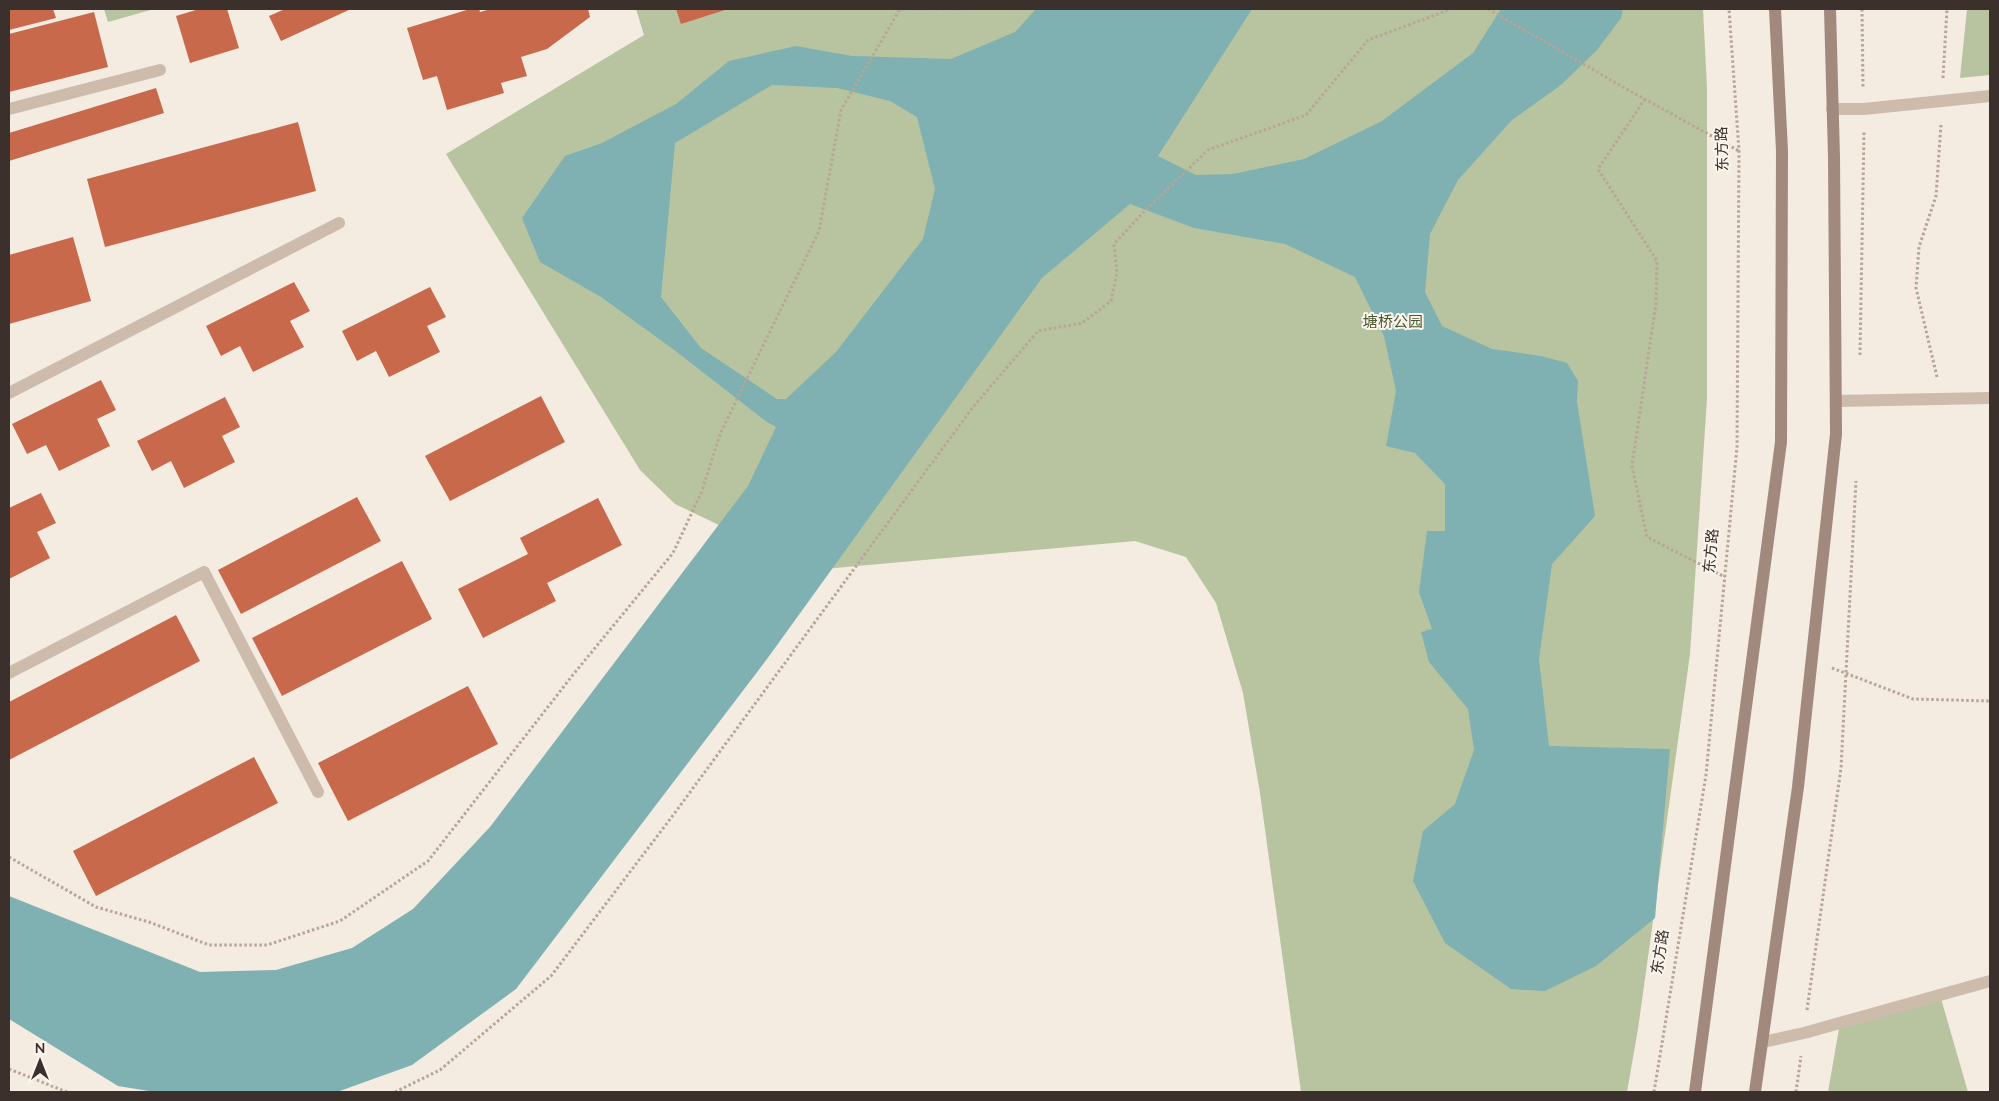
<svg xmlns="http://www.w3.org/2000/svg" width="1999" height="1101" font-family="Mulish,'Noto Sans SC',sans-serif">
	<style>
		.green { fill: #b8c4a0 }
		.water { fill: #7fb0b2; fill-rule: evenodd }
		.building { fill: #c8694b }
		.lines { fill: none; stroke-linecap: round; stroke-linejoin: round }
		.path { stroke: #b9a596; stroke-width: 3; stroke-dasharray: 2.5 2.5; stroke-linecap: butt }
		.lane { stroke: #cdbbac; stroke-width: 12 }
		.street { stroke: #cdbbac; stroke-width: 12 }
		.secondary { stroke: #a18a7d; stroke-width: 12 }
		.labels { text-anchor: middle; stroke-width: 4; stroke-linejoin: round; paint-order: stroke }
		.street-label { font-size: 15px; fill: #3b302b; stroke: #fbf5ee }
		.park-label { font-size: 15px; fill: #4a5a2e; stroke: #fbf5ee }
	</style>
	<rect width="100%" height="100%" fill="#f4ebe1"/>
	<!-- green -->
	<g class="green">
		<path d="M104,9H154L108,22Z"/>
		<path d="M636,9H1703L1707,88V399L1690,654L1638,1029L1627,1092H1301L1260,793L1243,693L1216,603L1186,557L1135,541L813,570L675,504L640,470L446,154L644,35Z"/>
		<path d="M1967,9H1990V75L1960,78Z"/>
		<path d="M1940,995L1968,1092H1828L1840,1023Z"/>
	</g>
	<!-- water -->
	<path class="water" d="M1036,9H1252L1158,156L1196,175L1233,174L1304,159L1382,121L1473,53L1501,9H1623L1621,18L1597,50L1561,85L1512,120L1458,180L1430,234L1425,292L1442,326L1492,349L1541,356L1567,363L1578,381L1577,402L1595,516L1552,564L1539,659L1549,746L1670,749L1655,918L1596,966L1545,991L1511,989L1445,943L1413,881L1423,831L1455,804L1474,750L1468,709L1429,662L1421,632L1432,629L1419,592L1427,531H1445V484L1415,453L1386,446L1396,391L1384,336L1355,277L1285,244L1194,228L1130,204L1042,278L767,659L516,989L412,1065L337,1092H155L118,1086L9,1019V896L200,972L276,970L352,948L413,909L490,827L748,486L776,427L767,422L673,349L601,297L540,262L522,218L565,156L602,143L676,104L729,61L796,46L852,56L951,59L1015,32ZM772,85L837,88L890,101L917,117L935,189L923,239L836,352L786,399H777L701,348L661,297L675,143Z"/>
	<!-- building -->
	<g class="building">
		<path d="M9,9H53L56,18L9,30Z"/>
		<path d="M199,9H227L239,48L190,63L176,16Z"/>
		<path d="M285,9H351L281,41L269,16Z"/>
		<path d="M470,9H479L480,12L491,9H588L590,17L547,49L521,57L527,76L501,83L504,93L447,110L437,76L423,80L407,28Z"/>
		<path d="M676,9H728L681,24Z"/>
		<path d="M94,12L108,67L9,92V34Z"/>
		<path d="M156,88L164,113L9,161V133Z"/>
		<path d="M298,122L316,191L105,247L87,179Z"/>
		<path d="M73,237L91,301L9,324V255Z"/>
		<path d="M294,282L310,311L290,321L304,347L253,372L240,346L221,356L206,326Z"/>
		<path d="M430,287L446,317L427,326L440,352L389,377L376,351L357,361L342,331Z"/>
		<path d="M101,380L116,410L97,419L110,446L59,471L46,445L27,454L12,424Z"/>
		<path d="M541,396L565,442L450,501L425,456Z"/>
		<path d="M225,397L240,427L222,436L235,462L184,488L171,461L152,471L137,441Z"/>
		<path d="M41,493L56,523L37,532L50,558L9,579V508Z"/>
		<path d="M357,497L381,541L241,614L218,570Z"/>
		<path d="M598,498L622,545L547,583L556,601L483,638L458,589L528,554L520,538Z"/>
		<path d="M402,561L432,619L282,696L252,638Z"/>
		<path d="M176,615L200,661L9,760V702Z"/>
		<path d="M468,686L498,744L348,821L318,763Z"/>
		<path d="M254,757L278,803L96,896L73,851Z"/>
	</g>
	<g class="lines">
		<!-- path -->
		<g class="path">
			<path d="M1488,9L1630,91L1739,151"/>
			<path d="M1862,9L1863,88"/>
			<path d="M1943,78L1947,9"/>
			<path d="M1645,99L1598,169L1657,261L1656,303L1632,466L1647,537L1725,577"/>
			<path d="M1860,355L1864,132"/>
			<path d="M1937,377L1916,288L1919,247L1936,196L1941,124"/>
			<path d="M1832,668L1913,699L1990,701"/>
			<path d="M9,857L96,907L149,922L209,945H267L340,921L428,861L572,676L673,553L702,491L720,434L819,231L841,110L900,9H966"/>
			<path d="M1807,1010L1841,768L1856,481"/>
			<path d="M9,1069L67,1092"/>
			<path d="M395,1092L440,1070L551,976L674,814L973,407L1038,331L1082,323L1111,301L1117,273L1114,244L1140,216L1208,150L1306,115L1368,40L1451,9"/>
			<path d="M1654,1092L1706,775L1737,447L1739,151L1729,9"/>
			<path d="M1796,1092L1801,1056"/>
		</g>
		<!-- lane -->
		<g class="lane">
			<path d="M9,109L160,70"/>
			<path d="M1832,109H1864L1990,96"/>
			<path d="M9,393L339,223"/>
			<path d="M1836,401L1990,398"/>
			<path d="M9,673L204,572L318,792"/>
		</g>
		<!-- street -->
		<path class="street" d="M1763,1042L1804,1033L1990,981"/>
		<!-- secondary -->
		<g class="secondary">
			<path d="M1695,1092L1781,442L1782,151L1775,9"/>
			<path d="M1755,1092L1798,787L1836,434L1834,157L1830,9"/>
		</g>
	</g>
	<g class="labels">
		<!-- street labels -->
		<g class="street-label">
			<text transform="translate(1722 149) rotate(-92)" y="5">东方路</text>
			<text transform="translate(1711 551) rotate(-85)" y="5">东方路</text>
			<text transform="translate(1660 952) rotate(-81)" y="5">东方路</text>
		</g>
		<!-- park labels -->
		<g class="park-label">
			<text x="1393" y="327">塘桥公园</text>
		</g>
	</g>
	<!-- border -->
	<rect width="1999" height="1101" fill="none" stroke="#3b302b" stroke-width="20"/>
	<!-- north arrow -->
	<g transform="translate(40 1061)" stroke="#fbf5ee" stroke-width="4" paint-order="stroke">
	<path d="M0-4L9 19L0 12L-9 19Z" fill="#3b302b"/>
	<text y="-8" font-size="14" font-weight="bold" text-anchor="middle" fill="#3b302b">N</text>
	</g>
</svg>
